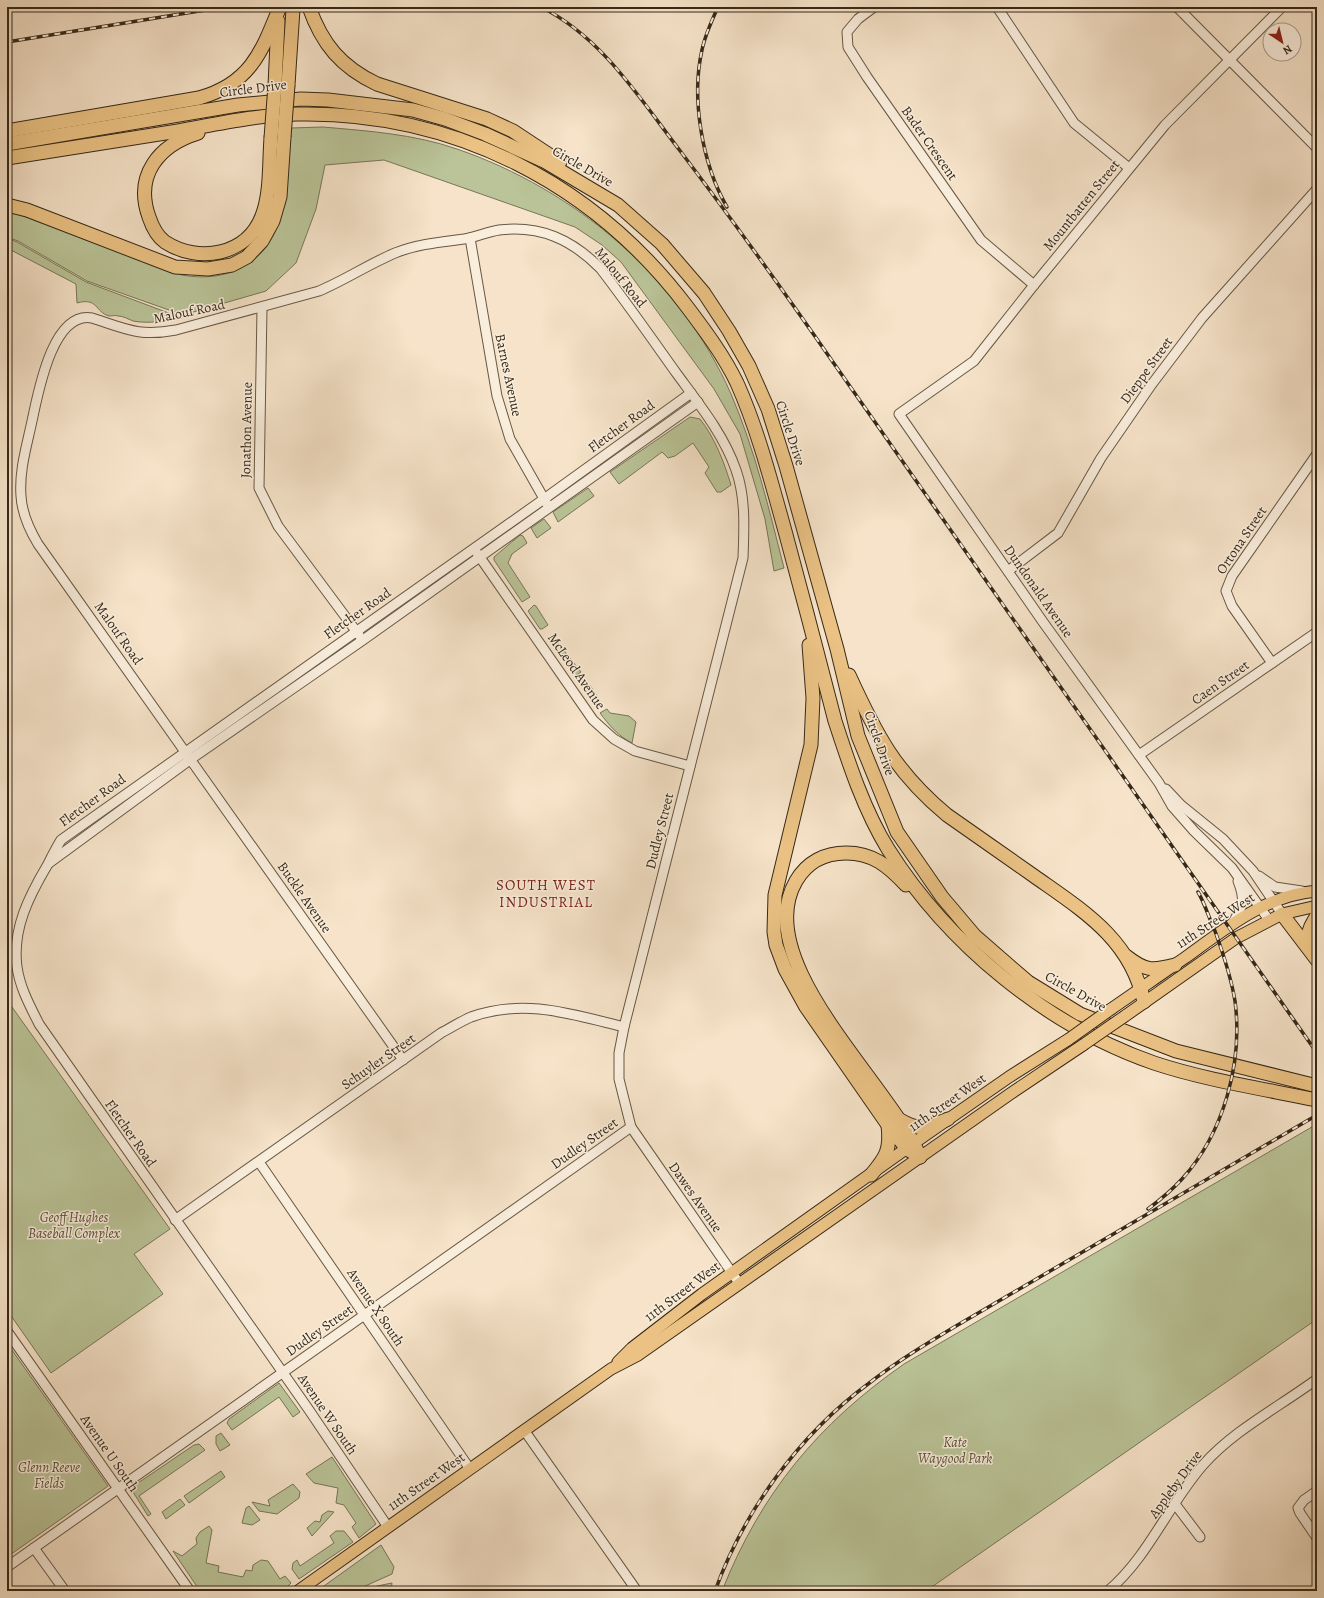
<svg xmlns="http://www.w3.org/2000/svg" width="1324" height="1598" font-family="Alegreya,serif">
	<style>
		.green { fill: #bac498; stroke: #787658 }
		.lines { fill: none; stroke-linecap: round; stroke-linejoin: round }
		.minor-casing { stroke: #665844; stroke-width: 11 }
		.major-casing { stroke: #362918; stroke-width: 13 }
		.highway-casing { stroke: #362918; stroke-width: 15 }
		.minor { stroke: #f9eddc; stroke-width: 9 }
		.major { stroke: #ebc284; stroke-width: 11 }
		.highway { stroke: #ebc284; stroke-width: 13 }
		.rail-casing { stroke: #362918; stroke-width: 3.5 }
		.rail { stroke: #f9eddc; stroke-width: 2; stroke-dasharray: 6; stroke-linecap: butt }
		.major-bridge-casing { stroke: #362918; stroke-width: 13; stroke-linecap: butt }
		.highway-bridge-casing { stroke: #362918; stroke-width: 15; stroke-linecap: butt }
		.major-bridge { stroke: #ebc284; stroke-width: 11 }
		.highway-bridge { stroke: #ebc284; stroke-width: 13 }
		.labels { text-anchor: middle; stroke-width: 3; stroke-linejoin: round; paint-order: stroke }
		.street-label { font-size: 14px; fill: #362918; stroke: #f9eddc }
		.park-label { font-size: 14px; font-style: italic; fill: #575038; stroke: #f9eddc }
		.neighbourhood-label { font-size: 15px; letter-spacing: 1px; fill: #7a1f14; stroke: #f9eddc }
	</style>
	<rect width="100%" height="100%" fill="#f6e3c9"/>
	<filter id="stains"><feTurbulence type="fractalNoise" baseFrequency=".005" numOctaves="4"/><feColorMatrix values="0 0 0 0 .2 0 0 0 0 .09 0 0 0 0 .02 0 0 0 .5 -.17"/></filter>
	<radialGradient id="worn" r=".72"><stop offset=".6" stop-color="#630" stop-opacity="0"/><stop offset="1" stop-color="#630" stop-opacity=".3"/></radialGradient>
	<!-- green -->
	<g class="green">
		<path d="M323,127C368,131 414,134 457,149C576,190 680,278 731,394C755,450 769,509 784,568L774,571L765,519L740,434L714,389L621,262L602,245L575,227L384,160L325,165L316,209L296,263L266,291L183,315L87,281L18,241L7,237V211L29,218L182,275C224,283 265,266 279,222C282,214 282,203 283,195C285,173 288,150 291,128Z"/>
		<path d="M7,238L17,242L86,282L182,318C166,321 149,324 133,321C128,319 123,316 118,316C115,315 112,316 109,316C95,312 98,297 77,303L76,284L7,248Z"/>
		<path d="M690,417L700,419C715,438 724,462 731,485L721,492H717L705,473L709,467L693,443L675,456L668,458L662,452L619,484L610,472Z"/>
		<path d="M588,488L594,496L558,522L553,512Z"/>
		<path d="M544,519L551,528L537,538L531,528Z"/>
		<path d="M520,535L523,536L527,543L512,554L508,563L530,597L522,602L494,560V557Z"/>
		<path d="M534,605L536,606L548,625L542,629H540L528,611Z"/>
		<path d="M558,643L581,672L575,676L553,645Z"/>
		<path d="M590,685L600,701L594,705L584,689Z"/>
		<path d="M607,709L610,713L629,716L636,722L632,743C618,736 609,725 600,713Z"/>
		<path d="M7,1000L170,1229L134,1254L163,1294L51,1373L7,1310Z"/>
		<path d="M1317,1124V1319L926,1591H722C761,1493 818,1424 904,1364Z"/>
		<path d="M7,1343L108,1486L7,1557Z"/>
		<path d="M279,1383L300,1412L293,1417L279,1397L232,1430L227,1423L229,1419Z"/>
		<path d="M221,1433L230,1445L220,1451L216,1444V1436Z"/>
		<path d="M199,1444L205,1450L139,1496L151,1514L148,1516L133,1492L135,1485L194,1445Z"/>
		<path d="M332,1457L376,1524L359,1538L352,1527L356,1523L344,1505L336,1503L338,1488L314,1483L306,1474Z"/>
		<path d="M221,1471L225,1477L189,1503L184,1496Z"/>
		<path d="M293,1484L300,1492L299,1498L277,1514L259,1511L252,1502L270,1506L268,1500Z"/>
		<path d="M180,1499L185,1505L166,1519L162,1512Z"/>
		<path d="M249,1506L260,1520L252,1525L242,1523L246,1508Z"/>
		<path d="M328,1511L334,1512L312,1536L307,1528L315,1521L320,1522L322,1515Z"/>
		<path d="M209,1526L212,1530L206,1563L219,1566L218,1572L243,1577L246,1570L252,1571L253,1565L261,1560L268,1561L280,1579L285,1576L291,1583L283,1591H200L173,1551L182,1556L197,1544L196,1538L200,1532Z"/>
		<path d="M336,1531H344L353,1542L299,1579L292,1569L293,1563L297,1560L300,1566L334,1543L330,1536Z"/>
		<path d="M381,1545L394,1567L392,1574L354,1591H317Z"/>
		<path d="M392,1583L391,1591H365L377,1586Z"/>
	</g>
	<g class="lines">
		<defs>
			<g id="minor">
				<path d="M874,7L858,19L847,32L848,47L867,77L981,240L1034,285"/>
				<path d="M997,7L1074,123L1129,168"/>
				<path d="M1177,7L1317,148"/>
				<path d="M470,238L497,396L510,439L547,504"/>
				<path d="M262,308L259,488L278,526L359,635"/>
				<path d="M477,553L593,720L614,739L635,751L690,766"/>
				<path d="M1008,571L1058,533L1101,458L1152,384L1202,318L1317,189"/>
				<path d="M1272,663L1232,606L1226,591L1232,576L1317,454"/>
				<path d="M1139,755L1317,632"/>
				<path d="M1166,789L1181,805L1223,839L1253,871L1282,914"/>
				<path d="M49,863L191,759L363,640L698,402"/>
				<path d="M1259,876L1275,887L1302,891"/>
				<path d="M1269,920L1232,868L1194,831L1172,806L1159,783L1043,622L899,414L974,361L1034,285L1165,125L1282,7"/>
				<path d="M1232,924C1243,906 1246,901 1238,881"/>
				<path d="M403,1060L38,544C29,529 22,514 21,496C19,470 27,445 32,421C38,394 52,311 92,318C126,329 139,337 176,330L319,291C345,280 369,264 395,253C417,244 441,242 464,239C476,237 487,232 499,230C541,225 572,240 600,268C627,303 652,339 677,374C699,404 724,435 736,470C746,498 744,529 743,558L624,1027L619,1053V1079L631,1127L739,1283"/>
				<path d="M259,1162L470,1469"/>
				<path d="M175,1220L441,1033C451,1028 461,1021 471,1017C524,998 571,1014 624,1027"/>
				<path d="M7,1331L190,1591"/>
				<path d="M524,1430L637,1591"/>
				<path d="M1317,1491L1304,1500L1298,1508L1300,1513L1317,1538"/>
				<path d="M1175,1504L1200,1537"/>
				<path d="M388,1527L309,1410L39,1024C30,1006 20,988 17,967C12,929 29,896 48,864C52,856 56,848 61,840L544,499L691,393"/>
				<path d="M34,1548L65,1591"/>
				<path d="M7,1567L631,1127"/>
				<path d="M1108,1591C1149,1556 1168,1505 1203,1465C1234,1430 1279,1407 1317,1379"/>
			</g>
			<g id="major">
				<path d="M1111,1009C1136,992 1161,974 1186,957C1226,928 1266,895 1317,891"/>
				<path d="M1125,1016L1236,938L1282,914L1317,906"/>
				<path d="M618,1362L632,1348L702,1294L924,1136L1009,1077L1069,1039"/>
				<path d="M298,1591L611,1369L638,1355L1010,1094L1083,1045"/>
			</g>
			<g id="highway">
				<path d="M309,7C322,44 341,67 377,84L487,119L513,131L560,162"/>
				<path d="M275,85L278,21"/>
				<path d="M288,85L293,9"/>
				<path d="M7,131L199,98C249,84 261,54 279,9"/>
				<path d="M198,133C159,145 134,175 149,217C152,226 158,237 165,242C199,264 247,255 262,216C271,193 269,163 271,138"/>
				<path d="M7,144L238,105L301,99L328,100L413,110L445,119L485,134L544,161L618,205L662,244L704,293L729,331L749,366L768,409L786,466L837,649L858,736L897,832L942,897L975,936L1028,982L1080,1014L1176,1051L1317,1086"/>
				<path d="M7,158C64,149 121,140 178,131C217,124 257,115 297,114C453,111 594,183 688,308C706,332 724,356 737,383C758,430 771,481 785,531C802,594 819,658 835,721C849,764 864,810 888,849C948,944 1047,1026 1154,1063C1205,1080 1264,1089 1317,1100"/>
				<path d="M7,205L27,210L175,267L208,269L232,265L247,257L262,241L273,221L280,197L284,137"/>
				<path d="M809,645L813,698L811,745L775,895L774,932L776,945L785,969L806,1007L888,1125L907,1149L920,1157"/>
				<path d="M849,675C876,734 895,772 947,815C976,835 1005,856 1034,876C1082,910 1131,939 1144,1002"/>
				<path d="M906,885C888,866 873,853 846,853C825,853 807,862 796,881C749,962 890,1084 920,1157"/>
				<path d="M1282,914L1317,960"/>
				<path d="M1305,943L1311,926L1317,915"/>
				<path d="M1126,956C1145,971 1152,971 1175,965"/>
				<path d="M900,1120C921,1132 926,1128 948,1119"/>
				<path d="M871,1175C886,1157 891,1150 888,1125"/>
			</g>
		</defs>
		<!-- minor casing -->
		<use href="#minor" class="minor-casing"/>
		<!-- major casing -->
		<use href="#major" class="major-casing"/>
		<!-- highway casing -->
		<use href="#highway" class="highway-casing"/>
		<!-- minor -->
		<use href="#minor" class="minor"/>
		<!-- major -->
		<use href="#major" class="major"/>
		<!-- highway -->
		<use href="#highway" class="highway"/>
		<defs>
			<g id="rail">
				<path d="M541,7C603,38 640,99 681,152C734,222 785,293 835,365C996,594 1156,824 1317,1053"/>
				<path d="M718,7C712,20 705,35 702,50C691,98 702,164 727,207"/>
				<path d="M7,42L224,7"/>
				<path d="M1148,1209C1160,1200 1172,1190 1182,1179C1224,1133 1243,1062 1235,1001C1231,977 1223,953 1215,931C1209,918 1205,904 1198,892"/>
				<path d="M715,1591C744,1511 799,1435 868,1384C896,1362 926,1344 956,1326L1317,1115"/>
			</g>
		</defs>
		<!-- rail casing -->
		<use href="#rail" class="rail-casing"/>
		<!-- rail -->
		<use href="#rail" class="rail"/>
		<defs>
			<g id="major-bridge">
				<path d="M1069,1039L1111,1009"/>
				<path d="M1083,1045L1125,1016"/>
			</g>
			<g id="highway-bridge">
				<path d="M284,137L288,85"/>
				<path d="M271,138L275,85"/>
			</g>
		</defs>
		<!-- major-bridge casing -->
		<use href="#major-bridge" class="major-bridge-casing"/>
		<!-- highway-bridge casing -->
		<use href="#highway-bridge" class="highway-bridge-casing"/>
		<!-- major-bridge -->
		<use href="#major-bridge" class="major-bridge"/>
		<!-- highway-bridge -->
		<use href="#highway-bridge" class="highway-bridge"/>
	</g>
	<g class="labels">
		<!-- street labels -->
		<g class="street-label">
			<text transform="translate(253 88) rotate(-7)" y="5">Circle Drive</text>
			<text transform="translate(930 143) rotate(55)" y="5">Bader Crescent</text>
			<text transform="translate(583 166) rotate(30)" y="5">Circle Drive</text>
			<text transform="translate(1081 205) rotate(-51)" y="5">Mountbatten Street</text>
			<text transform="translate(621 277) rotate(51)" y="5">Malouf Road</text>
			<text transform="translate(189 311) rotate(-12)" y="5">Malouf Road</text>
			<text transform="translate(1146 370) rotate(-54)" y="5">Dieppe Street</text>
			<text transform="translate(509 375) rotate(78)" y="5">Barnes Avenue</text>
			<text transform="translate(621 426) rotate(-36)" y="5">Fletcher Road</text>
			<text transform="translate(246 430) rotate(-89)" y="5">Jonathon Avenue</text>
			<text transform="translate(791 433) rotate(72)" y="5">Circle Drive</text>
			<text transform="translate(1241 540) rotate(-56)" y="5">Ortona Street</text>
			<text transform="translate(1039 591) rotate(55)" y="5">Dundonald Avenue</text>
			<text transform="translate(357 613) rotate(-35)" y="5">Fletcher Road</text>
			<text transform="translate(119 633) rotate(55)" y="5">Malouf Road</text>
			<text transform="translate(577 671) rotate(55)" y="5">McLeod Avenue</text>
			<text transform="translate(1220 682) rotate(-35)" y="5">Caen Street</text>
			<text transform="translate(880 743) rotate(71)" y="5">Circle Drive</text>
			<text transform="translate(92 800) rotate(-36)" y="5">Fletcher Road</text>
			<text transform="translate(659 831) rotate(-76)" y="5">Dudley Street</text>
			<text transform="translate(305 897) rotate(55)" y="5">Buckle Avenue</text>
			<text transform="translate(1215 920) rotate(-33)" y="5">11th Street West</text>
			<text transform="translate(1076 991) rotate(29)" y="5">Circle Drive</text>
			<text transform="translate(378 1061) rotate(-35)" y="5">Schuyler Street</text>
			<text transform="translate(947 1102) rotate(-35)" y="5">11th Street West</text>
			<text transform="translate(131 1133) rotate(55)" y="5">Fletcher Road</text>
			<text transform="translate(584 1143) rotate(-35)" y="5">Dudley Street</text>
			<text transform="translate(696 1197) rotate(55)" y="5">Dawes Avenue</text>
			<text transform="translate(682 1291) rotate(-37)" y="5">11th Street West</text>
			<text transform="translate(376 1307) rotate(56)" y="5">Avenue X South</text>
			<text transform="translate(319 1330) rotate(-35)" y="5">Dudley Street</text>
			<text transform="translate(328 1414) rotate(56)" y="5">Avenue W South</text>
			<text transform="translate(110 1453) rotate(55)" y="5">Avenue U South</text>
			<text transform="translate(426 1481) rotate(-35)" y="5">11th Street West</text>
			<text transform="translate(1175 1484) rotate(-54)" y="5">Appleby Drive</text>
		</g>
		<!-- park labels -->
		<g class="park-label">
			<text x="74" y="1222">Geoff Hughes<tspan x="74" dy="16">Baseball Complex</tspan></text>
			<text x="955" y="1447">Kate<tspan x="955" dy="16">Waygood Park</tspan></text>
			<text x="49" y="1472">Glenn Reeve<tspan x="49" dy="16">Fields</tspan></text>
		</g>
		<!-- neighbourhood labels -->
		<g class="neighbourhood-label">
			<text x="546" y="890">SOUTH WEST<tspan x="546" dy="17">INDUSTRIAL</tspan></text>
		</g>
	</g>
	<!-- margin -->
	<rect width="1324" height="1598" fill="none" stroke="#f6e3c9" stroke-width="24"/>
	<rect x="8" y="8" width="1308" height="1582" fill="none" stroke="#362918" stroke-width="2"/>
	<rect x="12" y="12" width="1300" height="1574" fill="none" stroke="#362918"/>
	<!-- north arrow -->
	<g transform="translate(1282 42) rotate(145)"><circle r="19" fill="#f9eddc" stroke="#ab9f8e"/>
	<path d="M0-3L7 15L0 10L-7 15Z" fill="#8f2418"/>
	<text y="-6" font-size="11" font-weight="bold" text-anchor="middle" fill="#362918">N</text>
	</g>
	<rect width="100%" height="100%" filter="url(#stains)"/>
	<rect width="100%" height="100%" fill="url(#worn)"/>
</svg>
